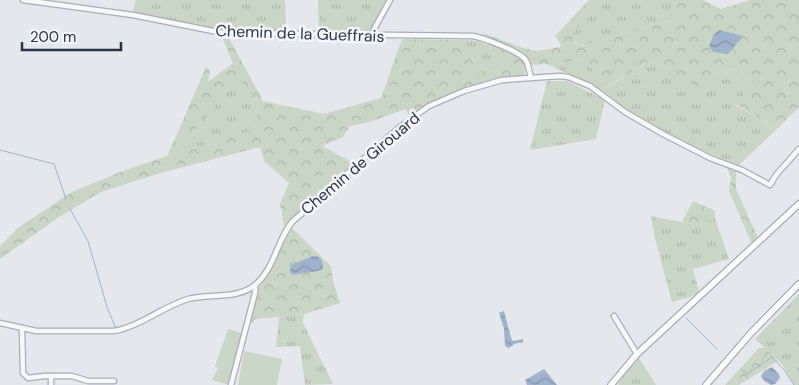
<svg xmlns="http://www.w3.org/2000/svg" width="799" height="385" font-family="'DM Sans',sans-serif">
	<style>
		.grass { fill: url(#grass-tufts) }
		.forest { fill: url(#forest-crowns) }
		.pitch { fill: #c9d6c5 }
		.water { fill: url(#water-waves) }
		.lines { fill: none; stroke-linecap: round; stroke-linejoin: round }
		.stream { stroke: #9fb4cc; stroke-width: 1 }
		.minor-casing { stroke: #a9aeb7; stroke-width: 7 }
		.major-casing { stroke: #a3abb8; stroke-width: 8 }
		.minor { stroke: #f7f8fa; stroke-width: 4.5 }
		.major { stroke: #fff; stroke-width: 5.5 }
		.labels { text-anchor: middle; stroke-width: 5; stroke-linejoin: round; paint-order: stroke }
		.street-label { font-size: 16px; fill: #2b3445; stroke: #f4f6f9 }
	</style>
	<defs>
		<pattern id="grass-tufts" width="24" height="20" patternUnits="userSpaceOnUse" patternTransform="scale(1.25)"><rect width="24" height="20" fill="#c9d6c5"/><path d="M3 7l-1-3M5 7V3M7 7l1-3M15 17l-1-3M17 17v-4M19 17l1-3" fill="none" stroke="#adb8ab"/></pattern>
		<pattern id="forest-crowns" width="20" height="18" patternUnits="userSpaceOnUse" patternTransform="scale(1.25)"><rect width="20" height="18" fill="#c9d6c5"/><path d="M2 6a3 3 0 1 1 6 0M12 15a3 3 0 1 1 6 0" fill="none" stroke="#adb8ab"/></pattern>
		<pattern id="water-waves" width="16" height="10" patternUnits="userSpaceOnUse" patternTransform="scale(1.25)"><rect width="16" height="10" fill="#9fb4cc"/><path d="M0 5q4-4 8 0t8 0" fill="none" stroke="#8293a7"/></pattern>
	</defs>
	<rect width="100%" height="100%" fill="#e4e7ec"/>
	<!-- grass -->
	<g class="grass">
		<path d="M136,0H285L286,31L216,30L133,12Z"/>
		<path d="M318,0H387L370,31L366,32L319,31Z"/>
		<path d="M606,0H673L678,14L676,19L580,46L569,36Z"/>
		<path d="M462,40C483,40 492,43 501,63L491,65L478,74Z"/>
		<path d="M584,58L605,88L650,61L674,72L713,73L737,69L754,82L735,105L777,129L739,165L691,146L626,109L603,91L552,66Z"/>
		<path d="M239,77L258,105L255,130L167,156L177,134L190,136Z"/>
		<path d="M547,81H567L605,100L596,139L530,150Z"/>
		<path d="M651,216L700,226L715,218L729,259L693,269L699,292L690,297L672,302L655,239Z"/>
		<path d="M799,294V385H794L782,364L755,339Z"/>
		<path d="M293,312L301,315L304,314L303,323L333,384L305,385L300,346L276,347L279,317Z"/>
		<path d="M639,358L656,385H618L625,372Z"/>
	</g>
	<!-- forest -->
	<g class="forest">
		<path d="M589,0H606L570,36L575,43L580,46L676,19L678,14L673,0H703L721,9L750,0H799V107L777,129L735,104L754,82L737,69L713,73L699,89L674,72L650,61L604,88L584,58L552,66L546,64L531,65L523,75C486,81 441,95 410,116L405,109L373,121L350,126L343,137L322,146L355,164L284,226L280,204L289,183L264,161L260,147L157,174L101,192L59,217L0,259V246L19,227L72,192L120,172L167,156L255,130L258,105L239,78L190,136L177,134L206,67L210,70L208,82L233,63L221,35L228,36L263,101L324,114L381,98L402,39L462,40L478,74L491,65L501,63L488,44L491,39L480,32L520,47L536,51L560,47L561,44L555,36Z"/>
		<path d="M727,167L736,171V189L758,238L752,244L729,191L731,178Z"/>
		<path d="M693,201L715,211V218L700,226L682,222Z"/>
		<path d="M292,228L331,266L333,281L340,303L301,315L293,312L279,317L255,319L252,323L250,321L259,287L273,267L281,247Z"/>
		<path d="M759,348H765L778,361L739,385H725Z"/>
	</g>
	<!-- pitch -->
	<g class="pitch">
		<path d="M228,329L242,333L229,385L212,380L218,368L215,366Z"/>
		<path d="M244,351L282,359L277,385H238Z"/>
	</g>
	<!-- water -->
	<g class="water">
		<path d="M719,30L743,36L728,54L713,52L709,46L714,34Z"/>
		<path d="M313,256H317L322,260L323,269C318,272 301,273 293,275L290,272L291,265Z"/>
		<path d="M504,311L511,338L513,341L523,339V342L514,344L509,348L505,346L504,329L499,313Z"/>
		<path d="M772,367L779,374L780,378L775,384L771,385L764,381L761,376L764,371Z"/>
		<path d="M544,369L557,385H527L525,380Z"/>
	</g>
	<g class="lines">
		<!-- stream -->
		<g class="stream">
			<path d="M0,150L54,164L66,199"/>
			<path d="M69,207L88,241L107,307L116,329"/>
			<path d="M686,318L717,349"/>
			<path d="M741,369L747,374L772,357L785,371L794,385"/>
		</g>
		<defs>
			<g id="minor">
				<path d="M23,0L133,15L223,33L473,36C484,38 518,51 525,59C529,64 529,72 531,78"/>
				<path d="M371,36L373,31L390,0"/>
				<path d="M614,316L637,354"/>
				<path d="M0,323L36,331H114C141,326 162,307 188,299C209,293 237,300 255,285C275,268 276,242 292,222L401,126L429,106L464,91L502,80L560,76L568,77L590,86L625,112L663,134L710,158L742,170L770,185L776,175L799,149"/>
				<path d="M22,329L23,373L28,378L45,376H72L88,381H114"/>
				<path d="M51,376V385"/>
				<path d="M231,385L255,293V286"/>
			</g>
			<g id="major">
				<path d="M611,385L637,354L799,204"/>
				<path d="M706,385L751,333L799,284"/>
			</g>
		</defs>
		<!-- minor casing -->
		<use href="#minor" class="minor-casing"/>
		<!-- major casing -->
		<use href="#major" class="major-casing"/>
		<!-- minor -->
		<use href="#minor" class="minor"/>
		<!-- major -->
		<use href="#major" class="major"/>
	</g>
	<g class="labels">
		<!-- street labels -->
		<g class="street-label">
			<text transform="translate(300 33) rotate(2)" y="6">Chemin de la Gueffrais</text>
			<text transform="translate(360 163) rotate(-40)" y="6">Chemin de Girouard</text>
		</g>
	</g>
	<!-- scale -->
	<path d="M22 42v8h99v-8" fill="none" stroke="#2b3445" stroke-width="2.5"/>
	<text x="30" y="42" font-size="15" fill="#2b3445" stroke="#f4f6f9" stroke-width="4" paint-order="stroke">200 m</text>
</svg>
